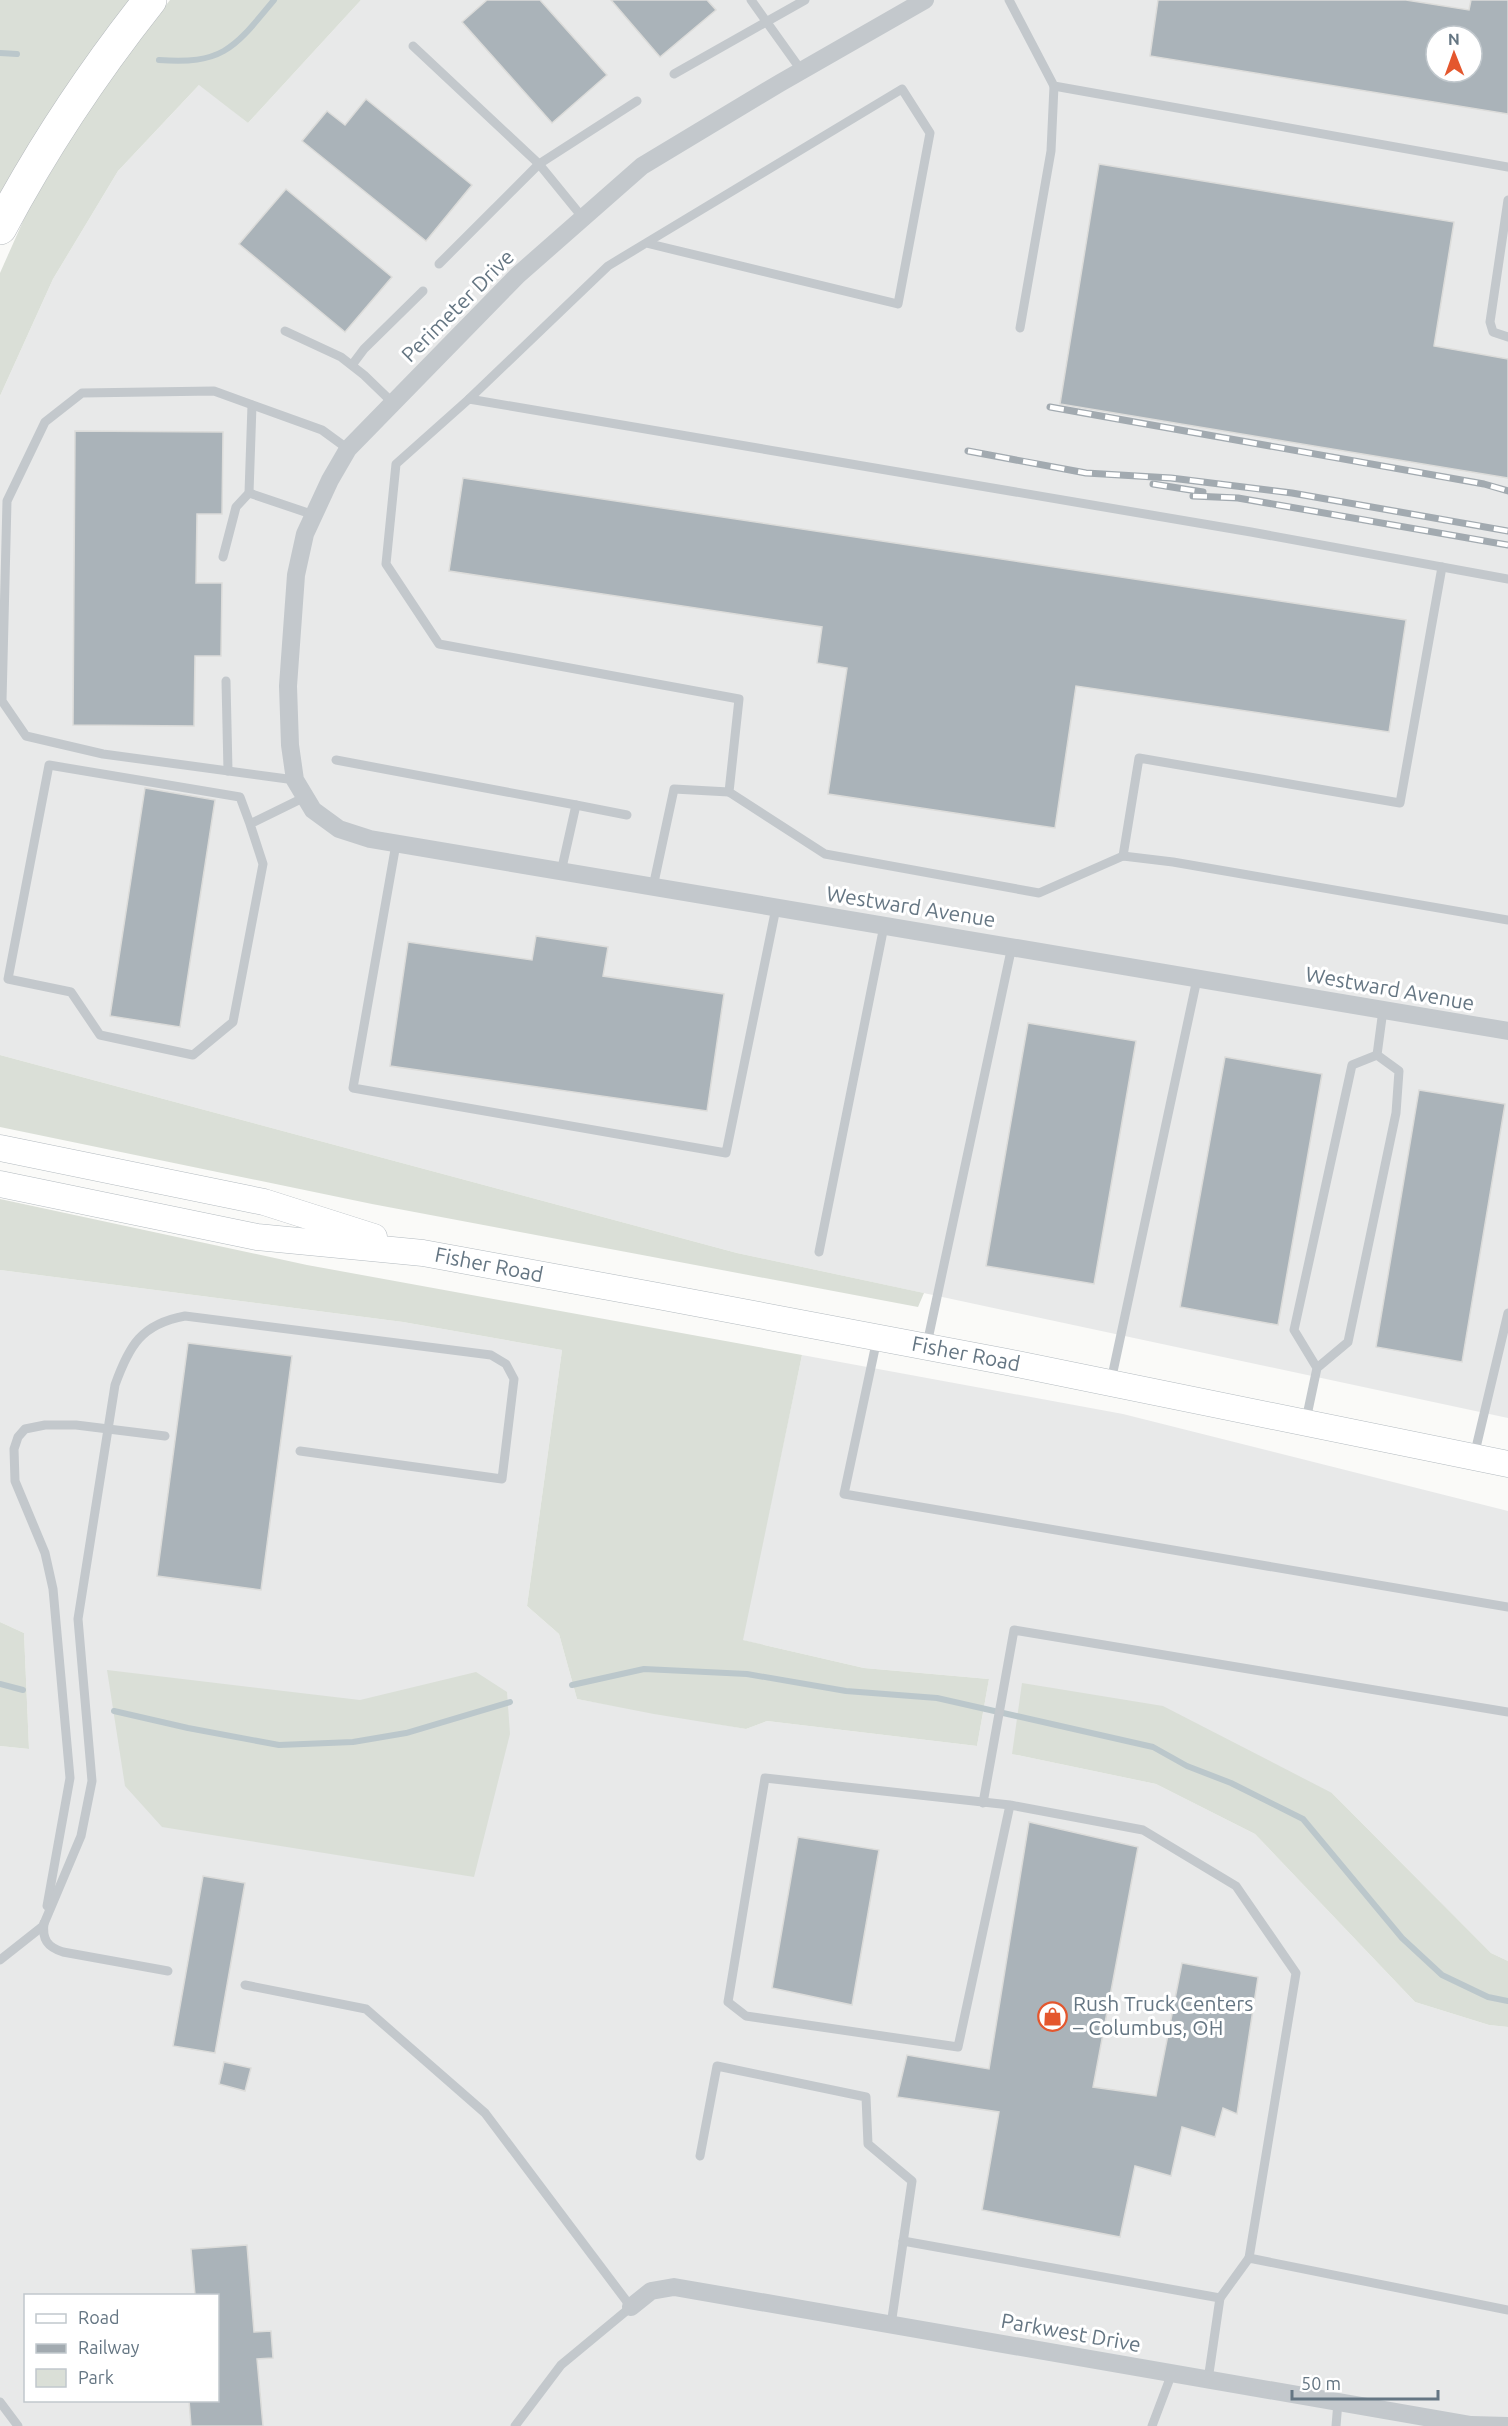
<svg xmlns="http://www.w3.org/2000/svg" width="1508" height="2426" font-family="Ubuntu,sans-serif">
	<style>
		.built { fill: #e8e9e9; fill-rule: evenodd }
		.green { fill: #dadfd7 }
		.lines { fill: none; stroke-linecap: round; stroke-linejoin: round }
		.stream { stroke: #bbc7cb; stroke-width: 6 }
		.building { fill: #aab3b9; stroke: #dcdcda; stroke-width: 1.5; fill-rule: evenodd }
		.secondary-casing { stroke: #b3babf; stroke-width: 27 }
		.motorway-casing { stroke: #b4b9bd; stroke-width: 34 }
		.service { stroke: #c3c8cc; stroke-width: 9 }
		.minor { stroke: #c3c8cc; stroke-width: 18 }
		.secondary { stroke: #fff; stroke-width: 26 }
		.motorway { stroke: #fff; stroke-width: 33 }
		.rail-casing { stroke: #a2aab0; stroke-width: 7 }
		.rail { stroke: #fff; stroke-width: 4.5; stroke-dasharray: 14; stroke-linecap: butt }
		.labels { text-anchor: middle; stroke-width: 6; stroke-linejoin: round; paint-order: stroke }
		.street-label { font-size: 21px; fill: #657683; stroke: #fff }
		.poi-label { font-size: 21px; fill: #657683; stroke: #fff; text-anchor: start }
	</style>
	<rect width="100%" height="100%" fill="#fafaf8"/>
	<!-- built -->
	<g class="built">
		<path d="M361,0H1508V1418L737,1253L0,1055V396L53,279L118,171L200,84L248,123ZM1436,36H1472V72H1436Z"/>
		<path d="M0,1270L403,1322L562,1350L527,1606L559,1634L577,1699L746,1729L767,1721L977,1746L989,1679L864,1668L742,1640L802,1355L1123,1414L1508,1511V1961L1491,1953L1332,1793L1012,1754L1156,1784L1255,1834L1415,2002L1489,2025L1508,2027V2426H0V1746L29,1749L24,1633L0,1622ZM26,2296H218V2400H26Z"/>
	</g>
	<!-- green -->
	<g class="green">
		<path d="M0,0H139L0,211Z"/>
		<path d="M170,0H361L248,123L199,85L118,171L53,279L0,396V273L28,210L93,102Z"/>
		<path d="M0,1055L737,1253L924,1293L918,1307L372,1204L0,1127Z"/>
		<path d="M0,1199L307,1265L802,1355L743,1640L864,1668L989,1679L977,1746L767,1721L746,1729L654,1714L577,1699L559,1634L527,1606L562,1350L403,1322L0,1270Z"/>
		<path d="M0,1622L24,1633L29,1749L0,1746Z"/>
		<path d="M107,1670L360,1700L476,1672L507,1692L510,1734L474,1877L162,1827L125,1786Z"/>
		<path d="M1022,1683L1163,1706L1332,1793L1491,1953L1508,1961V2027L1489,2025L1415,2002L1255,1834L1156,1784L1012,1754Z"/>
	</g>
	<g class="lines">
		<!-- stream -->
		<g class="stream">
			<path d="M0,53L17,54"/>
			<path d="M159,60C224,65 235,47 274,0"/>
			<path d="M0,1684L23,1690"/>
			<path d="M572,1685L644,1669L747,1674L846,1691L937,1698L1153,1747L1187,1766L1231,1783L1303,1819L1402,1938L1442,1975L1488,1997L1508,2001"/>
			<path d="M114,1711L188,1728L279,1745L353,1742L406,1733L510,1702"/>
		</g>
	</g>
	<!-- building -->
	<g class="building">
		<path d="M487,0H540L607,75L552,123L462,22Z"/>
		<path d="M611,0H707L716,10L660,57Z"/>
		<path d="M1158,0H1406L1469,10L1471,0H1508V114L1150,56ZM1436,36H1472V72H1436Z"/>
		<path d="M366,99L472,185L426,241L302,141L327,111L345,125Z"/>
		<path d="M1099,164L1454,222L1434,346L1508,359V478L1060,404Z"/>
		<path d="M286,189L392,277L345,332L239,244Z"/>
		<path d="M75,431L223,432L222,514H197L196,583H222L221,656H195L194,726L73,725Z"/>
		<path d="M463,478L1406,620L1389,732L1076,686L1055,828L828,794L847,668L817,663L822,627L449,571Z"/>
		<path d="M145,788L215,800L180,1027L110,1016Z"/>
		<path d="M536,936L608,947L603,976L724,994L707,1111L390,1066L408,942L532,960Z"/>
		<path d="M1028,1023L1136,1041L1094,1284L986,1266Z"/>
		<path d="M1225,1057L1322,1074L1278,1325L1180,1307Z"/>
		<path d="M1419,1090L1505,1104L1462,1362L1376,1347Z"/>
		<path d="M188,1343L292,1356L261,1590L157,1576Z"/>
		<path d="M1029,1822L1138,1847L1093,2087L1156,2096L1182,1963L1258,1977L1237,2114L1223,2108L1215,2137L1182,2127L1171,2176L1135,2166L1120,2237L982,2210L999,2112L897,2097L907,2055L989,2069Z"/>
		<path d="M798,1837L879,1850L852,2005L772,1988Z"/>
		<path d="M203,1876L245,1883L215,2053L173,2046Z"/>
		<path d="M224,2062L251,2068L245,2091L219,2084Z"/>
		<path d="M247,2245L254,2332L271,2331L273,2358L257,2359L263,2426H191L189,2400H218V2295H195L191,2249Z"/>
	</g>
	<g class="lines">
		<defs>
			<g id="secondary">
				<path d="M0,1148L264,1202L374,1237"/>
				<path d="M0,1184L257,1237L423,1253L658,1296L1007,1362L1508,1464"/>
			</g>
			<path id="motorway" d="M0,228C43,147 93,72 150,0"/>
		</defs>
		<!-- secondary casing -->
		<use href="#secondary" class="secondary-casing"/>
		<!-- motorway casing -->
		<use href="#motorway" class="motorway-casing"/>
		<!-- service -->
		<g class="service">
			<path d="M751,0L801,70"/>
			<path d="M1009,0L1054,86L1508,167"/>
			<path d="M413,46L539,164L583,218"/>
			<path d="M674,74L805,0"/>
			<path d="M1508,200L1490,322L1493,332L1508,337"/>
			<path d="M439,264L539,164L637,101"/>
			<path d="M1020,328L1051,151L1054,86"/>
			<path d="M285,331L341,357L364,375L394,404"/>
			<path d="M352,365L364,349L423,291"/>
			<path d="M469,399L608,266L646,243L902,89L930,133L898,304L646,243"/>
			<path d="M249,493L314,515"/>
			<path d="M223,557L236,507L249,493L252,405"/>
			<path d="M1508,579L1251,532L469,399L396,464L386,564L439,644L739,699L729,792L825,854L1039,893L1123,856L1173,862L1508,920"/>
			<path d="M226,681L228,771"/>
			<path d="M336,760L576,805L561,872"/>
			<path d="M295,780L103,754L26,736L2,701L7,501L45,422L82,393L214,391L322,430L348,449"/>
			<path d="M576,805L627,815"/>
			<path d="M250,824L263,864L233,1022L193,1055L100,1035L71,992L8,979L49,765L240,797L250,824L305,797"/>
			<path d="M396,844L353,1088L726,1153L776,908"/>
			<path d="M1123,856L1139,758L1400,803L1442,567"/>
			<path d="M653,887L674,789L729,792"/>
			<path d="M1377,1055L1383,1010"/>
			<path d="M819,1252L884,926"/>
			<path d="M877,1339L844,1494L1508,1607"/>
			<path d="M927,1344L1012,946"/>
			<path d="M1111,1381L1197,979"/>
			<path d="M1306,1420L1317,1368L1294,1330L1352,1065L1377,1055L1399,1071L1396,1113L1348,1342L1317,1368"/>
			<path d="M1474,1456L1508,1313"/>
			<path d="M983,1803L1014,1630L1508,1712"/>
			<path d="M1010,1805L958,2047L746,2016L728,2002L765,1778L1010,1805L1143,1830L1236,1886L1296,1973L1249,2258"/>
			<path d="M47,1906L70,1778L53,1589L45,1553L15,1481L14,1449L18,1437L25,1429L45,1425H76L165,1436"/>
			<path d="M44,1923C42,1939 47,1947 63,1952L168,1971"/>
			<path d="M0,1960L43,1926L81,1836L92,1781L78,1619L115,1385C129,1346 141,1324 185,1316L491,1355L506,1364L514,1379L502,1479L300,1451"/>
			<path d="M245,1985L366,2009L485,2113L631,2307L561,2365L515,2426"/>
			<path d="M700,2156L717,2066L866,2097L868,2144L912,2181L891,2325"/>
			<path d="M903,2241L1220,2298L1208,2380"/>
			<path d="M1220,2298L1249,2258L1508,2310"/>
			<path d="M0,2402L18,2426"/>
			<path d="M1152,2426L1172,2373"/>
			<path d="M1336,2426L1338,2402"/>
		</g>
		<!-- minor -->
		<g class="minor">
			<path d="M925,0L780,83L642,166L518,275L348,449L330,480L305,534L296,575L288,686L290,745L295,780L313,810L339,829L370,839L1508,1031"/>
			<path d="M631,2307L651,2291L674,2287L1471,2425L1508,2426"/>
		</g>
		<!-- secondary -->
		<use href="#secondary" class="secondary"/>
		<!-- motorway -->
		<use href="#motorway" class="motorway"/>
		<defs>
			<g id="rail">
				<path d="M1050,407L1484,484L1508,491"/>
				<path d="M968,451L1086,473L1171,478L1292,493L1508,531"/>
				<path d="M1153,484L1203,492"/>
				<path d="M1193,496L1238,498L1508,545"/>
			</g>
		</defs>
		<!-- rail casing -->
		<use href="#rail" class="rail-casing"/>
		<!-- rail -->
		<use href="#rail" class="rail"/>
	</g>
	<!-- icons -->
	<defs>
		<symbol id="shop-ring" viewBox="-11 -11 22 22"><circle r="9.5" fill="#fff" stroke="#e4572e" stroke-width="1.5"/><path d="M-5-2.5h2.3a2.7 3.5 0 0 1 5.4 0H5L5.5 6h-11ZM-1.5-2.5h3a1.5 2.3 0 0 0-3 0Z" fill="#e4572e"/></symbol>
	</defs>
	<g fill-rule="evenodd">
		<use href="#shop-ring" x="1036" y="2000" width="33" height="33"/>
	</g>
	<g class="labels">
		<!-- street labels -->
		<g class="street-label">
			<text transform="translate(458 306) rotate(-45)" y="7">Perimeter Drive</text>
			<text transform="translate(911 907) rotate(9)" y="7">Westward Avenue</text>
			<text transform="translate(1390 989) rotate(10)" y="7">Westward Avenue</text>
			<text transform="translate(489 1265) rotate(11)" y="7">Fisher Road</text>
			<text transform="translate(966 1354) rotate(11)" y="7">Fisher Road</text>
			<text transform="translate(1071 2333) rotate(10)" y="7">Parkwest Drive</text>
		</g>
		<!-- poi labels -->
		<g class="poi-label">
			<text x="1073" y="2011">Rush Truck Centers<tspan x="1073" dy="24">– Columbus, OH</tspan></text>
		</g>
	</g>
	<!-- legend -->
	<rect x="24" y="2294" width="195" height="108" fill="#ffffff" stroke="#c1c8cd" stroke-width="1.5"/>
	<rect x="36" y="2314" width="30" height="9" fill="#ffffff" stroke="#c1c8cd" stroke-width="1.5"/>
	<text x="78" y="2324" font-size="18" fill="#657683">Road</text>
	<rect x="36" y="2344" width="30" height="9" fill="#a2aab0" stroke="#c1c8cd" stroke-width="1.5"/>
	<text x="78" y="2354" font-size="18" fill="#657683">Railway</text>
	<rect x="36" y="2369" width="30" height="18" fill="#dadfd7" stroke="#c1c8cd" stroke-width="1.5"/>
	<text x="78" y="2384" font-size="18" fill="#657683">Park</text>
	<!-- north arrow -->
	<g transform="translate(1454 54) rotate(359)"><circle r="28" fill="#ffffff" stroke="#c1c8cd" stroke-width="1.5"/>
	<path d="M0-4.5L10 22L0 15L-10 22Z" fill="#e4572e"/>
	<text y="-9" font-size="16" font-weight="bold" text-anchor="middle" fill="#657683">N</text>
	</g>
	<!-- scale -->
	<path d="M1292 2390v9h146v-9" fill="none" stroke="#657683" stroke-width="3"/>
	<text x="1301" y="2390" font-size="18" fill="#657683" stroke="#ffffff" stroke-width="4.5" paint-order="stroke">50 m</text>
</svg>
